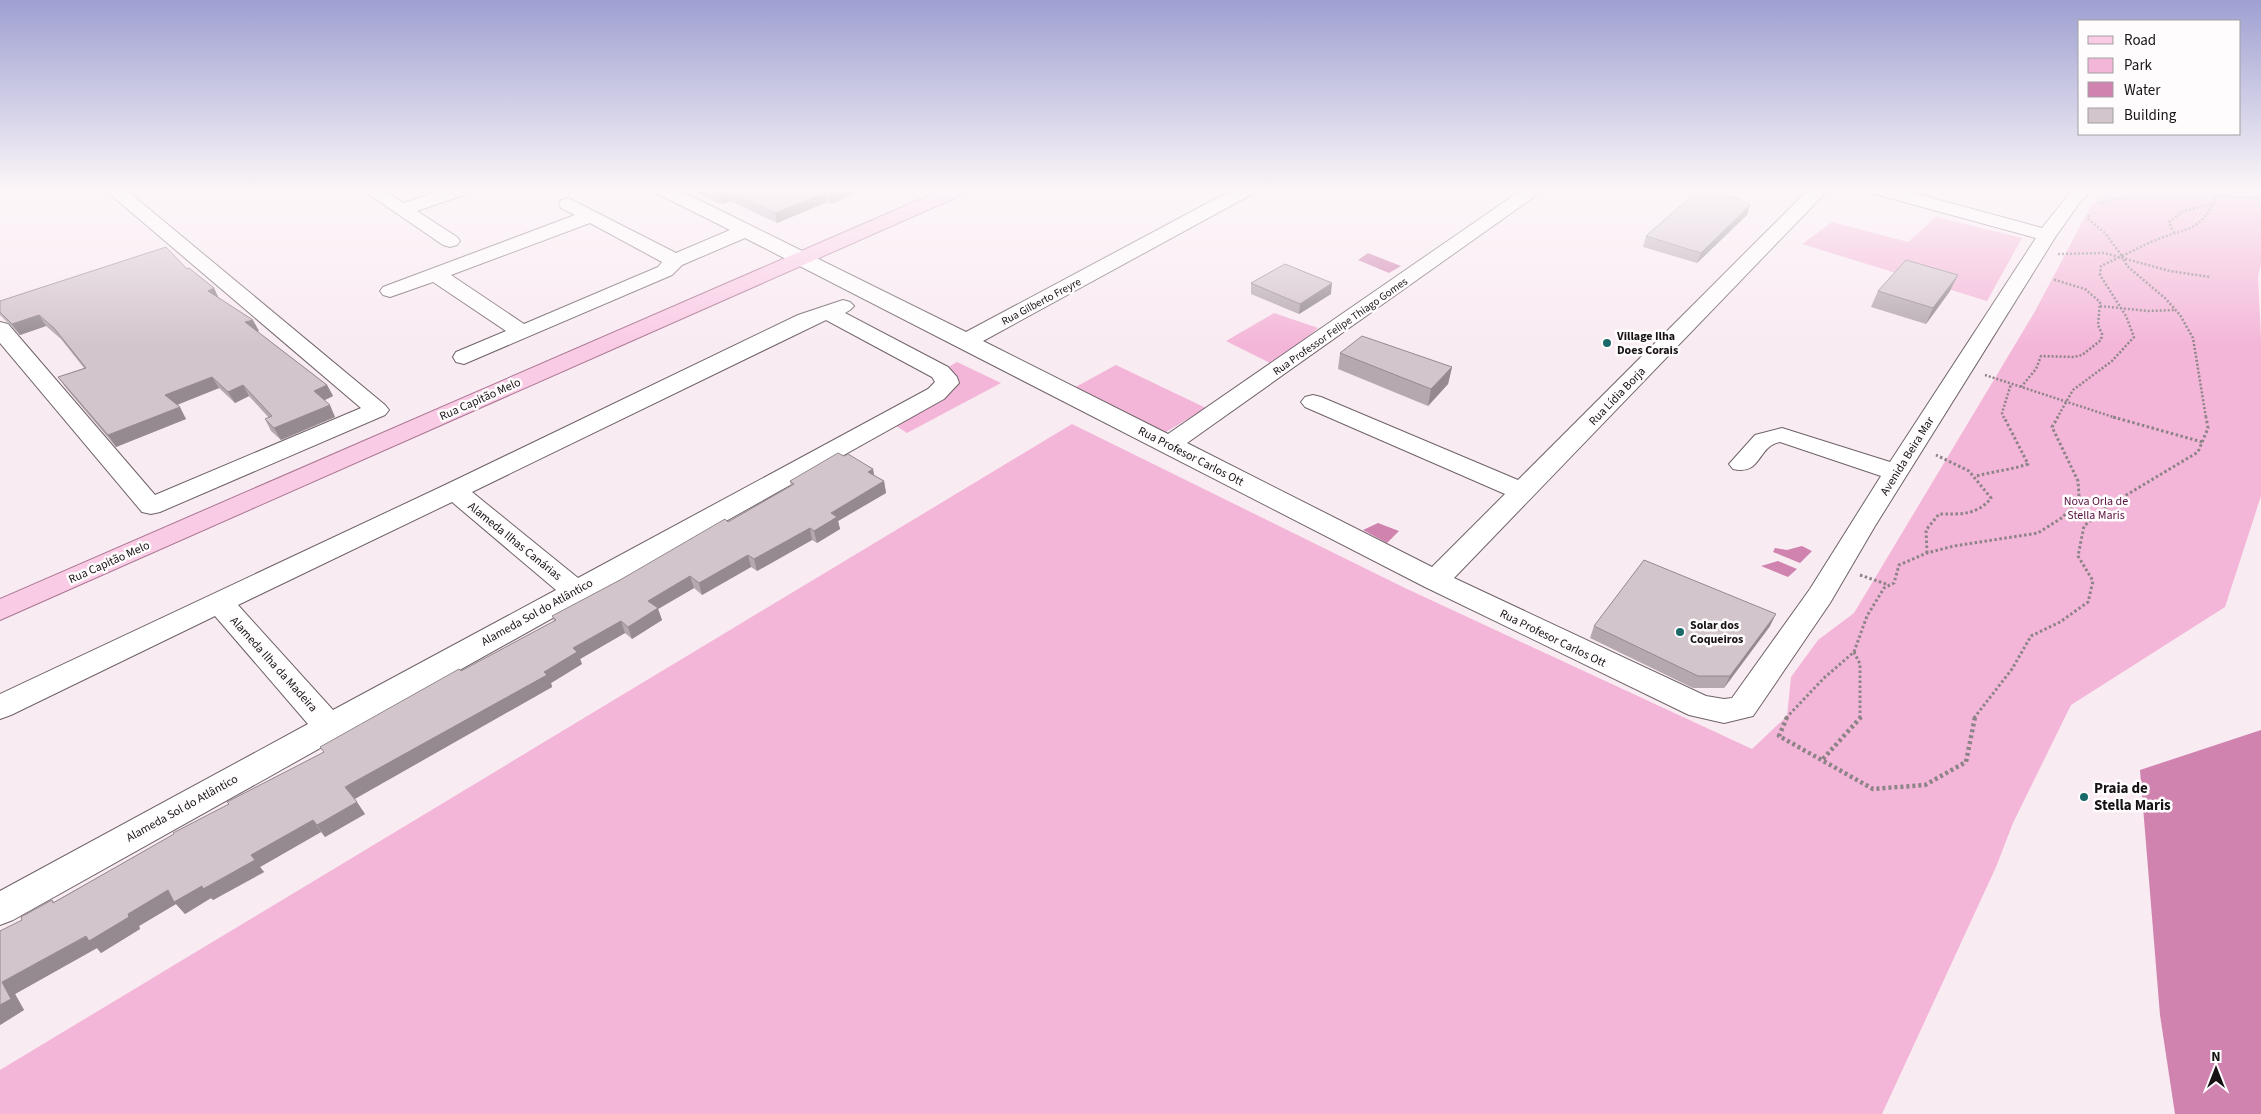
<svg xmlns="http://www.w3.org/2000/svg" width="2261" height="1114" font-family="'Source Sans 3',sans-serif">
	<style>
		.green { fill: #f4b6d8 }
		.water { fill: #d083af }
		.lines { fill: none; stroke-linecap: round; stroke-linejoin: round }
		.minor-casing { stroke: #6e6268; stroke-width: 2 }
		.major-casing { stroke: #a97491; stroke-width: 2 }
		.path-far2 { stroke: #8c8387; stroke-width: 2.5; stroke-dasharray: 2 2; stroke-linecap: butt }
		.path-far1 { stroke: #8c8387; stroke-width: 3; stroke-dasharray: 2.5 2.5; stroke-linecap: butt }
		.path { stroke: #8c8387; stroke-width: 4.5; stroke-dasharray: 3 3; stroke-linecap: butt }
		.minor { fill: #fff; fill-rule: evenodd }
		.major { fill: #facbe5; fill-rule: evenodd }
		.wall { fill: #b5a9af }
		.shaded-wall { fill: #948a8f }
		.building { fill: #d3c5cc; stroke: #948a8f }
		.poi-dot { fill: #1b6969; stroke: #fffcfe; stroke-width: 2 }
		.labels { text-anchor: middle; stroke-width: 5; stroke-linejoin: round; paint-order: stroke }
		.far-street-label { font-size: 11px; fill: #171315; stroke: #fffcfe }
		.poi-label { font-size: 12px; font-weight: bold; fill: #171315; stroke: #fffcfe; text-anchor: start }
		.street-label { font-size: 12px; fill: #171315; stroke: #fffcfe }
		.park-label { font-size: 12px; fill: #57123f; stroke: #fffcfe }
		.near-poi-label { font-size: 15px; font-weight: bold; fill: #171315; stroke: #fffcfe; text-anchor: start }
	</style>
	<rect width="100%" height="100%" fill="#f9ebf2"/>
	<!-- green -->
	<g class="green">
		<path d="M2114,189H2261V264L2258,276L2261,339V496L2225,607L2071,705L2013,823L1996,867L1882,1114H0V1070L1072,424L1405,588L1752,749L1787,716L1791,677L1818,640L1854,613L2034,313L2092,204Z"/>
		<path d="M1936,217L2022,238L1987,301L1802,244L1832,222L1908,242Z"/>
		<path d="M1274,313L1318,328L1274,365L1226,341Z"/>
		<path d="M957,362L1001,383L907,433L893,424L954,386L945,369Z"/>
		<path d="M1116,365L1206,408L1161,435L1070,390Z"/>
	</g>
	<!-- water -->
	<g class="water">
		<path d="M1368,253L1401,266L1389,273L1358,260Z"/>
		<path d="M1378,523L1399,531L1387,543L1363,530Z"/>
		<path d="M1802,546L1812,551L1800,563L1773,552L1775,548L1787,550Z"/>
		<path d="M1778,561L1797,569L1788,577L1761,566Z"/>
		<path d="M2261,730V1114H2175L2160,1015L2140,770Z"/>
	</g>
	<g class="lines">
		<defs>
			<g id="minor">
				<path d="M104,189H125L385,405L389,410L385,415L160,512L151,514L142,512L0,343V322L8,324L155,495L361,408Z"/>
				<path d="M361,189H383L404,203L444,189H472L469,193L417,211L457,237L460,241L457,245L450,247L443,245Z"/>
				<path d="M653,189H677L966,332L1234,189H1257L1254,193L983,341L1168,434L1523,189H1545L1187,443L1432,567L1505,494L1305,407L1301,402L1305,397L1313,395L1321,397L1518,480L1809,189H1829L1454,578L1706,696L1724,699L1732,698L1810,589L1881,476L1780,442C1757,446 1762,476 1733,469L1729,464L1755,435L1782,428L1890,462L2036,238L1871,193L1868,189H1899L2042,228L2073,189H2093L2080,202L2056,236L1875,526L1830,603L1753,716L1724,723L1689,715L1425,587L745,238L682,265L672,275L464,364L456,362L453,357L456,352L506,331L433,282L390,297L383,295L380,291L383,287L575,215L561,208L559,204L561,200L568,198L676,253L730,230L656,193ZM590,223L662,262L658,267L524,324L451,275Z"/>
				<path d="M843,300L850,302L854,306L850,310L845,313L948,367L957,377L959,383L944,399L13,920L0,925V891L308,724L215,616L11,715L0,719V694L445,485L798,315ZM826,320L932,377L935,382L928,389L578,578L472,492ZM452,502L556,590L333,710L238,605Z"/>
			</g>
			<path id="major" d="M944,189H969L966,193L0,620V599Z"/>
		</defs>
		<!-- minor casing -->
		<use href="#minor" class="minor-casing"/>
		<!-- major casing -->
		<use href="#major" class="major-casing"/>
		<!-- path-far2 -->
		<g class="path-far2">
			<path d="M2212,196L2261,198"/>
			<path d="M2099,203L2170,189"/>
			<path d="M2089,215L2088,219L2105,233L2122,256"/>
			<path d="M2174,233L2169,222L2182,212L2213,203"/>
			<path d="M2058,254L2104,253L2170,271L2210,277"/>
			<path d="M2122,256L2127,266L2166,299L2180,315L2193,338L2206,418"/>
			<path d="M2122,256C2135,250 2147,243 2161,238C2188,228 2201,230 2215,200L2210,189"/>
			<path d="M2100,306L2148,311L2175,310"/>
			<path d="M1985,375L2116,418"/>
			<path d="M2021,387L2036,369L2041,356L2074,357L2082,355L2101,340L2102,334L2098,325L2100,302L2085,289L2052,279"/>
			<path d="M2004,418L2002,413L2011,384"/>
			<path d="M2057,418L2073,390L2112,361L2134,337L2126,316L2100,275L2101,266L2122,256"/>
		</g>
		<!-- path-far1 -->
		<g class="path-far1">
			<path d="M2113,417L2202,442"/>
			<path d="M1977,476C1994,471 2011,470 2028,464L2004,417"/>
			<path d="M1927,553L1926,530L1939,514C1959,514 1977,516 1991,498L1969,471L1936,455"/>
			<path d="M1860,575L1889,585"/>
			<path d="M1854,652L1860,664V718"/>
			<path d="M1786,718L1824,678L1854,652L1867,616L1884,588L1894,583L1899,565L1927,553L1954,546L2038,533L2063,517L2079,496L2078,481L2052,427L2058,417"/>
			<path d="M1974,718L2012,669L2031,636L2060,622L2088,602L2093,581L2078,556L2084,526L2108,506L2198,452L2208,428L2206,417"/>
		</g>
		<!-- path -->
		<g class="path">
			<path d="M1787,717L1779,736L1873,789L1925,785L1966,762L1975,717"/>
			<path d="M1823,759L1861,717"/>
		</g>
		<!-- minor -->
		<use href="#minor" class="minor"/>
		<!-- major -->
		<use href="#major" class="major"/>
	</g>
	<!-- wall -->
	<g class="wall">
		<path d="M695,189H865L831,204L827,202L777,223L730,201L722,204L697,194Z"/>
		<path d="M1750,205L1747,215L1697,263L1643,247L1646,236Z"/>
		<path d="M187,269L214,288L218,297L259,331H257L327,385L333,396L324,400L335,417L281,440L271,431L265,419L269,418L249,396L235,403L219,388L176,405L186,419L116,447L66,388L58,377L84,368L61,339L46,326L20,335L0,315V301Z"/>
		<path d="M1251,283L1331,294L1299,314L1251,294Z"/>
		<path d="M1878,291H1950L1926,324L1871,307Z"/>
		<path d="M1340,353L1452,367L1448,384L1428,406L1338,369Z"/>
		<path d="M844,456L873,469L874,475L884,481L886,493L838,521L840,529L817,543L812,540L757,571L751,567L702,595L694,588L658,609L662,620L632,639L625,633L580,659L582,664L551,683L552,687L354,799L365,814L325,837L321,832L260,867L264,872L213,900L211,898L185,914L176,904L139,926L140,929L101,953L97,948L15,994L24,1010L0,1025L22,920L52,900L54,902L229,804L324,752L461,671L554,621L552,616L728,522L791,486L790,481Z"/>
		<path d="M1594,626H1770L1724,688H1693L1590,638Z"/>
	</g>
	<!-- shaded-wall -->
	<g class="shaded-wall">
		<path d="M841,189H865L831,204L829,194Z"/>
		<path d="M728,191L730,201L722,204L720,194Z"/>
		<path d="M825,193L827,202L777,223L775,213Z"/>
		<path d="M1750,205L1747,215L1697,263L1701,253Z"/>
		<path d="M1958,275L1950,291L1926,324L1933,308Z"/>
		<path d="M1332,283L1331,294L1299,314L1300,304Z"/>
		<path d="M214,288L219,299L208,291Z"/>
		<path d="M39,315L46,326L20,335L12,324Z"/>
		<path d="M253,320L259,331L251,333L245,322Z"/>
		<path d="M1452,367L1448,384L1428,406L1431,389Z"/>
		<path d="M212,377L219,388L172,407L165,395Z"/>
		<path d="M243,385L249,396L235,403L228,392Z"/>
		<path d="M327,385L333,396L319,403L314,391Z"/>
		<path d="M330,405L335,417L281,440L274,428Z"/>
		<path d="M180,407L186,419L116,447L108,435Z"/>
		<path d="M873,469L875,481L868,472Z"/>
		<path d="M884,481L886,493L838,521L840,529L817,543L814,531L831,513Z"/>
		<path d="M810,528L812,540L757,571L754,559Z"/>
		<path d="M748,555L751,567L702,595L699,583Z"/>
		<path d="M690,576L694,588L658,609L662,620L632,639L628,627L648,601Z"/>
		<path d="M1776,614L1770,626L1724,688L1730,676Z"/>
		<path d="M621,621L625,633L580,659L582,664L551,683L552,687L353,800L345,787L544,672L573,648Z"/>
		<path d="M357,802L365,814L325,837L317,825Z"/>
		<path d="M313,820L321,832L260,867L264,872L213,900L211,898L185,914L176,904L139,926L140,929L101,953L97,948L15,994L24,1010L0,1025V1005L2,982L128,914L168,890L251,855Z"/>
	</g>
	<!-- building -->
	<g class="building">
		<path d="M708,189H841L829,194L825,193L775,213L728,191L720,194Z"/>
		<path d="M1711,190L1730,197H1735L1750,205L1701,253L1646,236L1695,193Z"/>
		<path d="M166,247L187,269L189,268L214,288L208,291L253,320L245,322L327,385L314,391L330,405L274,428L265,419L272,416L243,385L228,392L212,377L165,395L180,407L108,435L58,377L86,368L54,328L39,315L12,324L0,312V301Z"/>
		<path d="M1906,260L1958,275L1933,308L1878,291Z"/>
		<path d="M1285,264L1332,283L1300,304L1251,283Z"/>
		<path d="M1362,336L1452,367L1431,389L1340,353Z"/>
		<path d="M838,453L844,456L848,454L873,469L868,472L884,481L831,513L837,517L814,531L810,528L754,559L748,555L699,583L690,576L648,601L658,608L628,627L621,621L573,648L577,652L544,672L547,675L345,787L357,802L317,825L313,820L251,855L255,860L203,889L202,886L174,902L168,890L128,914L129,917L89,941L86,936L2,982L11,999L0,1005V931L22,920L21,917L52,900L53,903L174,834L173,833L229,804L227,802L324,752L320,747L459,669L461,671L556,620L552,616L620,580L725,519L728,522L794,484L790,481Z"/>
		<path d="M1644,560L1776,614L1730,676H1698L1594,626Z"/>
	</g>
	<!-- sky -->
	<linearGradient id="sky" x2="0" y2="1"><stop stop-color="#9ea0d1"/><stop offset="0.55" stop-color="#fcf6f9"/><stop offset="1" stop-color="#fcf6f9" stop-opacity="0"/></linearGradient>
	<rect width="2261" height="345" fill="url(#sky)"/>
	<!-- markers -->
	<g class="poi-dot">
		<circle cx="1607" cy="343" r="5"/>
		<circle cx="1680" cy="632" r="5"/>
		<circle cx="2084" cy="797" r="5"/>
	</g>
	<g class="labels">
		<!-- far-street labels -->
		<g class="far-street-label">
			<text transform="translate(1041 301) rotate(-28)" y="4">Rua Gilberto Freyre</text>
			<text transform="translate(1340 326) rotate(-35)" y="4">Rua Professor Felipe Thiago Gomes</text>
		</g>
		<!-- poi labels -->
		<g class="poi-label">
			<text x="1617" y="340">Village Ilha<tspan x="1617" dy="14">Does Corais</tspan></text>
			<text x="1690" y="629">Solar dos<tspan x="1690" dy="14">Coqueiros</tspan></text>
		</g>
		<!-- street labels -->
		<g class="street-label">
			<text transform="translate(1617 396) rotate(-46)" y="4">Rua Lídia Borja</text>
			<text transform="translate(480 399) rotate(-24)" y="4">Rua Capitão Melo</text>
			<text transform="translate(1191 456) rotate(27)" y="4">Rua Profesor Carlos Ott</text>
			<text transform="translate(1907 456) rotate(-58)" y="4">Avenida Beira Mar</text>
			<text transform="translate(515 541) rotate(39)" y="4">Alameda Ilhas Canárias</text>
			<text transform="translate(109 562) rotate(-24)" y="4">Rua Capitão Melo</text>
			<text transform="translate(537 612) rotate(-29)" y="4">Alameda Sol do Atlântico</text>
			<text transform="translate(1553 638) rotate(26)" y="4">Rua Profesor Carlos Ott</text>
			<text transform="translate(274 664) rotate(48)" y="4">Alameda Ilha da Madeira</text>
			<text transform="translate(182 808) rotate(-29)" y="4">Alameda Sol do Atlântico</text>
		</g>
		<!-- park labels -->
		<g class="park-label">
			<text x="2096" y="505">Nova Orla de<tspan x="2096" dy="14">Stella Maris</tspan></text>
		</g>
		<!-- near-poi labels -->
		<g class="near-poi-label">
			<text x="2094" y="793">Praia de<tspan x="2094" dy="17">Stella Maris</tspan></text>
		</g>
	</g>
	<!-- legend -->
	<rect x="2078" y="20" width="162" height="115" fill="#fffcfe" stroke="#a29fa1"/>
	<rect x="2088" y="36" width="25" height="8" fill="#facbe5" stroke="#a29fa1"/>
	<text x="2124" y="45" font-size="15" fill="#171315">Road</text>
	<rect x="2088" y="58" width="25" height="15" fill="#f4b6d8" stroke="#a29fa1"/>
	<text x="2124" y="70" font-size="15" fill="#171315">Park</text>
	<rect x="2088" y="82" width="25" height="15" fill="#d083af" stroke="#a29fa1"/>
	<text x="2124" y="95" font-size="15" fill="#171315">Water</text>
	<rect x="2088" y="108" width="25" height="15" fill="#d3c5cc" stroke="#a29fa1"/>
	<text x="2124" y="120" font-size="15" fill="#171315">Building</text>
	<!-- north arrow -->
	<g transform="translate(2216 1069)" stroke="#fffcfe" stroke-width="4" paint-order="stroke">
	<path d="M0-4L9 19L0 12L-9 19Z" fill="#171315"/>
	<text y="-8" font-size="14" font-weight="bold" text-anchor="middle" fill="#171315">N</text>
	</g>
</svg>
